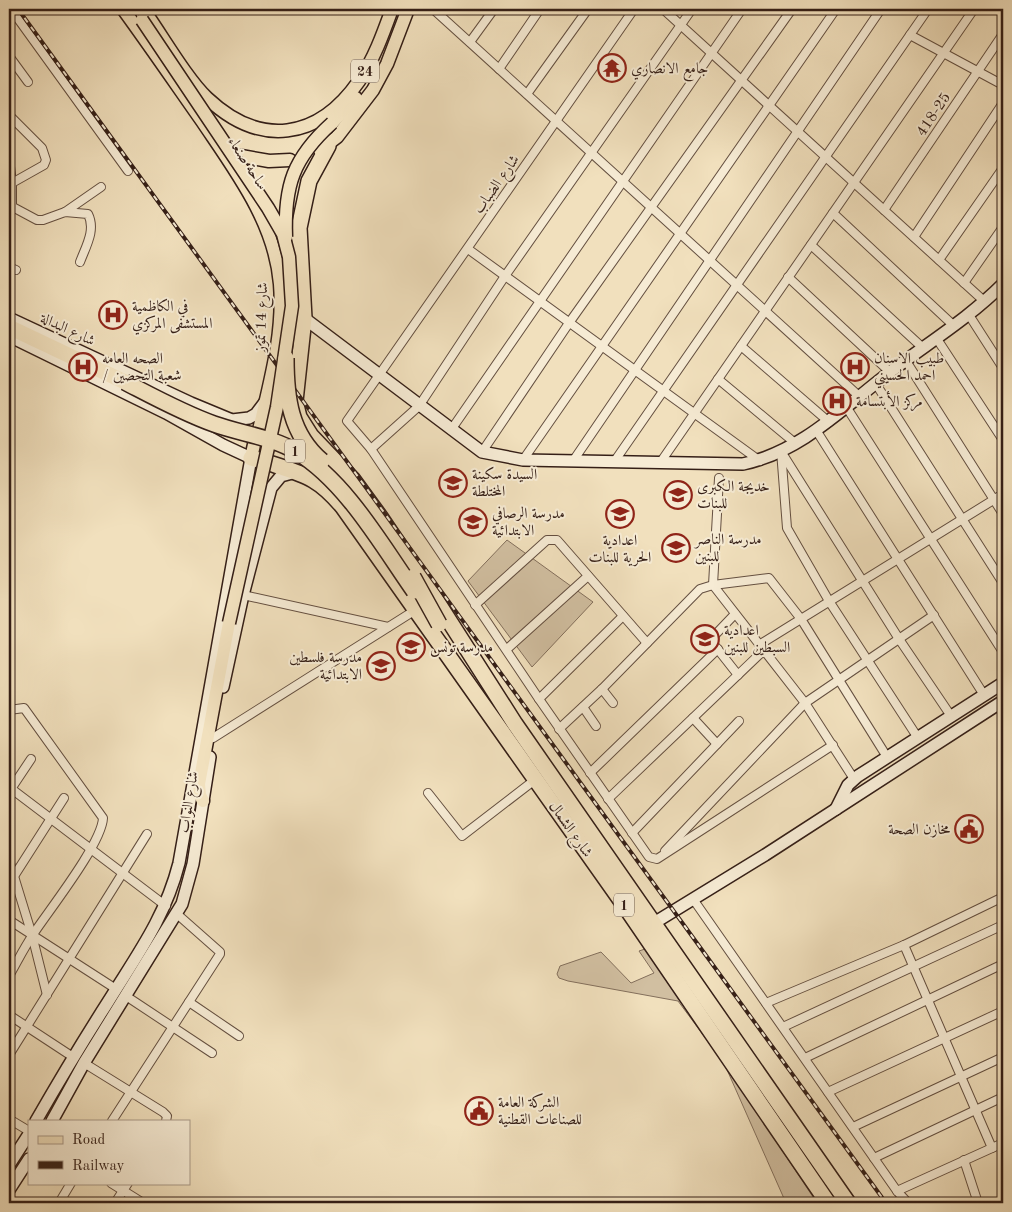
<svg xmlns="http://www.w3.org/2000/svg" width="1012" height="1212" font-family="'Old Standard TT',Amiri,serif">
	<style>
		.grass { fill: #d1bfa1; stroke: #836f5c }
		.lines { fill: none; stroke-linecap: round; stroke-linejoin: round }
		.street-casing { stroke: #644f40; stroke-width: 10 }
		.secondary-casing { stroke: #351f17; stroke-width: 14 }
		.primary-casing { stroke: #351f17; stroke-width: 15 }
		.highway-casing { stroke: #351f17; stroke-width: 18 }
		.street { stroke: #f6ebd4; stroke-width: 8 }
		.secondary { stroke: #f6ebd4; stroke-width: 11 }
		.primary { stroke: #f1e0bd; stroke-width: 12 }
		.highway { stroke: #f1e0bd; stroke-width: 15 }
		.rail-casing { stroke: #351f17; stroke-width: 4 }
		.rail { stroke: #f6ebd4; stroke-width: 2; stroke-dasharray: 5.5; stroke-linecap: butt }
		.primary-bridge-casing { stroke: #351f17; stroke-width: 15; stroke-linecap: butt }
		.highway-bridge-casing { stroke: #351f17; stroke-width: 18; stroke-linecap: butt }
		.primary-bridge { stroke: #f1e0bd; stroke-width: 12 }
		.highway-bridge { stroke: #f1e0bd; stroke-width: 15 }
		.labels { text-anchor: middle; stroke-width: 4; stroke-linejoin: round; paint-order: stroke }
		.shield { fill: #f6ebd4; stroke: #6f5c50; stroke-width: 1 }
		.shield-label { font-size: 14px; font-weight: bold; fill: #351f17 }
		.poi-label { font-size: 15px; fill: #351f17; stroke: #f6ebd4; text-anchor: start }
		.street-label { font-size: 15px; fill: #351f17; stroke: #f6ebd4 }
	</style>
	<rect width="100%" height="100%" fill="#f1e0bd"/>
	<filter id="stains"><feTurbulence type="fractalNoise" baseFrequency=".004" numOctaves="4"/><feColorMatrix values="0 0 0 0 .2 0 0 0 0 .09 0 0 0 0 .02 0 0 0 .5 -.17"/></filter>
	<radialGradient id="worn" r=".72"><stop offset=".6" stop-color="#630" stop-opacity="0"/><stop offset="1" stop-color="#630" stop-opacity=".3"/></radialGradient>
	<!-- grass -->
	<g class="grass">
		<path d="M507,540L593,602L532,667L468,581Z"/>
		<path d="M648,948L817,1203H786L724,1063L678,1001L568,981L559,978L557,974L560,966L601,952L631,983L654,973L639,951Z"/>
	</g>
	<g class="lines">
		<defs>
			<g id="street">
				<path d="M11,9L128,171"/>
				<path d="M433,9L860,397"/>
				<path d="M634,9L347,421L371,449L539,699L649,857L657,859L833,745"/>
				<path d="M663,9L984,301"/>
				<path d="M910,35L1003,85"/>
				<path d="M470,42L494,9"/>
				<path d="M9,56L28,82"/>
				<path d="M499,69L540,9"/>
				<path d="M527,94L588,9"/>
				<path d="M9,115L42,148L46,160L44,165L12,183"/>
				<path d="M9,158L12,183V205"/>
				<path d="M9,205L37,220H43L65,212L88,214C96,230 86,246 80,262"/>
				<path d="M884,210L1003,34"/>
				<path d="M65,212L101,187"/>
				<path d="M833,213L953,325"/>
				<path d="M914,237L1003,103"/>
				<path d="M811,245L923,348"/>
				<path d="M468,249L760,461"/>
				<path d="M939,260L1003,168"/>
				<path d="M9,267L16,270"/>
				<path d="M788,277L890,372"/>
				<path d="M964,283L1003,227"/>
				<path d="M969,315L1003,368"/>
				<path d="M937,339L1003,440"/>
				<path d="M741,346L829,422"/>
				<path d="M906,361L1003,514"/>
				<path d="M718,379L795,443"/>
				<path d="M876,384L1003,583"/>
				<path d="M847,408L1003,652"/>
				<path d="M451,430L742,9"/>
				<path d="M816,430L984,695"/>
				<path d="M371,449L419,406L505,276L692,9"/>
				<path d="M781,451L787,528L829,601L918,738"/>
				<path d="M482,452L569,323L792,9"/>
				<path d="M782,453L899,639L951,716"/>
				<path d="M523,460L836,9"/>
				<path d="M573,461L881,9"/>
				<path d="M614,462L928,9"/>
				<path d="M660,463L974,9"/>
				<path d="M719,478L713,585L805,703L854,779"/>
				<path d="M243,595L388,627"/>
				<path d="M475,605L547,540H557L647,643"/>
				<path d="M735,614L713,637L712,642L738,675"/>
				<path d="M759,645L1003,494"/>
				<path d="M507,649L588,576"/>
				<path d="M602,689L613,703"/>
				<path d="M539,699L623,616"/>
				<path d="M583,707L596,726"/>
				<path d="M9,710L24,708L103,818C102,843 50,909 34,933C25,946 17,962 9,976"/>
				<path d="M693,718L717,744"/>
				<path d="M559,729L602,689L700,589L713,585L769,578L801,619L887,757"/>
				<path d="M213,738L417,609"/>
				<path d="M590,773L718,649"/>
				<path d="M9,787L166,906"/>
				<path d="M9,792L31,759"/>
				<path d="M428,793L462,836L536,779"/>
				<path d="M608,799L763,651"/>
				<path d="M632,833L739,721"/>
				<path d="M665,851L805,703L934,615"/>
				<path d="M9,860L32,935L47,995"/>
				<path d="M9,884L64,798"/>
				<path d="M693,899L897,1191L908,1203"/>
				<path d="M9,920L116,989"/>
				<path d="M904,945L992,1148"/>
				<path d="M126,996L212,1053"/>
				<path d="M189,1002L239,1036"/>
				<path d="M766,1003L904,945L1003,897"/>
				<path d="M9,1015L73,1057"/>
				<path d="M783,1027L1003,925"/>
				<path d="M9,1055L147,834"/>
				<path d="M805,1058L1003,964"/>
				<path d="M84,1063L163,1112L167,1116L166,1121"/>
				<path d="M828,1092L1003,1011"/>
				<path d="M9,1119L29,1131"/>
				<path d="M112,1121L220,954V952L177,914"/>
				<path d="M853,1127L1003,1057"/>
				<path d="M874,1158L1003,1097"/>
				<path d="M964,1160L978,1203"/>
				<path d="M111,1183L143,1203"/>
				<path d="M897,1191L1003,1143"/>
				<path d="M59,1203L71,1183"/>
				<path d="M115,1203L128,1183"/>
			</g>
			<g id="secondary">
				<path d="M9,318L191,403L232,420L249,418L256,414L265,402"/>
				<path d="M304,318L482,452L523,460L743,464C801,452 844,407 890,372C928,343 969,318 1003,284"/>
				<path d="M9,336L166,413L223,445L251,458L179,863C165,918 137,955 108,1002C83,1041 59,1081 36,1121"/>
				<path d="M223,687L243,595L271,488L281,476L296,472"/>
				<path d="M836,809L848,785L858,776L1003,683"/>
				<path d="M654,923L765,855L1003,701"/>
				<path d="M52,1121L84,1063L182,904L193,864L210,757"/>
				<path d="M9,1165L29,1134"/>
				<path d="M9,1190L29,1159"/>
			</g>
			<g id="primary">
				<path d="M123,9C150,46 176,84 202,121C235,170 275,222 280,284C284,334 270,381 259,430"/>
				<path d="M143,9C161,34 186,78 207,98C260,148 318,140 359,81C374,59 383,34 392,9"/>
				<path d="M332,123L356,98"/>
				<path d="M320,150L337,137L373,90L387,64L408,9"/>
				<path d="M241,156L269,161L290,160"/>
				<path d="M251,458L255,440"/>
				<path d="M203,801L200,795L199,784L229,623"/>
			</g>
			<g id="highway">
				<path d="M328,146L309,181L299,228L304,318L295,401L299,417L311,436L353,480L380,517L434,597L515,724L848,1203"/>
				<path d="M9,327L125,382"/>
				<path d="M251,458L259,460"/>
				<path d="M269,463C305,475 318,477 343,507L625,906L828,1203"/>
			</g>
		</defs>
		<!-- street casing -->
		<use href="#street" class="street-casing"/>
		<!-- secondary casing -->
		<use href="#secondary" class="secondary-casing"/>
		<!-- primary casing -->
		<use href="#primary" class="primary-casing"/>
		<!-- highway casing -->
		<use href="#highway" class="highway-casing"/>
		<!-- street -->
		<use href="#street" class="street"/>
		<!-- secondary -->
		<use href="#secondary" class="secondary"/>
		<!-- primary -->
		<use href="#primary" class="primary"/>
		<!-- highway -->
		<use href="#highway" class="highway"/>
		<defs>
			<path id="rail" d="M18,9L886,1203"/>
		</defs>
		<!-- rail casing -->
		<use href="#rail" class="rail-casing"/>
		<!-- rail -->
		<use href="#rail" class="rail"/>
		<defs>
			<g id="primary-bridge">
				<path d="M142,20L268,208L283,234L289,257L292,306L277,407L229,623"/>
				<path d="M286,237C284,186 293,158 332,123"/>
			</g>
			<g id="highway-bridge">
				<path d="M286,358C286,397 290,434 322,461"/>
				<path d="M125,382C154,397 183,413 214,424C242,434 272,437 297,452C346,482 381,544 414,591"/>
				<path d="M413,577L439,624"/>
			</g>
		</defs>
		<!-- primary-bridge casing -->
		<use href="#primary-bridge" class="primary-bridge-casing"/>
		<!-- highway-bridge casing -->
		<use href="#highway-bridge" class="highway-bridge-casing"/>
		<!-- primary-bridge -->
		<use href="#primary-bridge" class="primary-bridge"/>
		<!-- highway-bridge -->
		<use href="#highway-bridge" class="highway-bridge"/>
	</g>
	<!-- icons -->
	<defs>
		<symbol id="temple-ring" viewBox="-11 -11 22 22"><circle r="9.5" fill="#f6ebd4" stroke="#8f2418" stroke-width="1.5"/><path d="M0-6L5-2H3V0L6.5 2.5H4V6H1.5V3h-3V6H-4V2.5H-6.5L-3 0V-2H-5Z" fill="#8f2418"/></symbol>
		<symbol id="hospital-ring" viewBox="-11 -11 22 22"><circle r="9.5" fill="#f6ebd4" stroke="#8f2418" stroke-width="1.5"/><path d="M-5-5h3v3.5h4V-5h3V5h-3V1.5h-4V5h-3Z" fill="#8f2418"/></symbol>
		<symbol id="school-ring" viewBox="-11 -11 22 22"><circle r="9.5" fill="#f6ebd4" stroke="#8f2418" stroke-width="1.5"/><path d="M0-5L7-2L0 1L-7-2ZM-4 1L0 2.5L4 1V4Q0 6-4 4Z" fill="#8f2418"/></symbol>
		<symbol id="civic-ring" viewBox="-11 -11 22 22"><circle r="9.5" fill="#f6ebd4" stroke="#8f2418" stroke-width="1.5"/><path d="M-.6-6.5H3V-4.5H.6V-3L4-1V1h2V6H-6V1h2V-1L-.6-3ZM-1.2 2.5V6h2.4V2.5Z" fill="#8f2418"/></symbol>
	</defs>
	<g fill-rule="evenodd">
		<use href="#temple-ring" x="596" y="52" width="32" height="32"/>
		<use href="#hospital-ring" x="97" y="299" width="32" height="32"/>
		<use href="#hospital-ring" x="67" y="351" width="32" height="32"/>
		<use href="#hospital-ring" x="839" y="351" width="32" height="32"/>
		<use href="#hospital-ring" x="821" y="385" width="32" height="32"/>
		<use href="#school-ring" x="437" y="467" width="32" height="32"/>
		<use href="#school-ring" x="662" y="479" width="32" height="32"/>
		<use href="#school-ring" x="604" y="498" width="32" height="32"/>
		<use href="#school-ring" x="457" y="506" width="32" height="32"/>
		<use href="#school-ring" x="660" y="532" width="32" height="32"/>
		<use href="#school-ring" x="689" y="623" width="32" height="32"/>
		<use href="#school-ring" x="395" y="631" width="32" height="32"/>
		<use href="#school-ring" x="365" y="650" width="32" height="32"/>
		<use href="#civic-ring" x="953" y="813" width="32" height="32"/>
		<use href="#civic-ring" x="463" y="1095" width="32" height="32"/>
	</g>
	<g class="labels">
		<!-- shield labels -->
		<g class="shield">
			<rect x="351" y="59.5" width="28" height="23" rx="4"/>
			<rect x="285" y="439.5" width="20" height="23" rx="4"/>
			<rect x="614" y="893.5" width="20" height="23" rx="4"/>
		</g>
		<g class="shield-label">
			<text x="365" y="76">24</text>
			<text x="295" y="456">1</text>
			<text x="624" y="910">1</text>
		</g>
		<!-- poi labels -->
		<g class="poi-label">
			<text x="631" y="73">جامع الانصاري</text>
			<text x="132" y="311">في الكاظمية<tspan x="132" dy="17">المستشفى المركزي</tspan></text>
			<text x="102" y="363">الصحه العامه<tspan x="102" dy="17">/ شعبة التحصين</tspan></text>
			<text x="874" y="363">طبيب الاسنان<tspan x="874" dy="17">احمد الحسيني</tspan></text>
			<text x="856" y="406">مركز الأبتسامة</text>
			<text x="472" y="479">السيدة سكينة<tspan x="472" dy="17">المختلطة</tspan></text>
			<text x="697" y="491">خديجة الكبرى<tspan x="697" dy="17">للبنات</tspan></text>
			<text x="492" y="518">مدرسة الرصافي<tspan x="492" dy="17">الابتدائية</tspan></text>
			<text x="695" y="544">مدرسة الناصر<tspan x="695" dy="17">للبنين</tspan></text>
			<text x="620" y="545" text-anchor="middle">اعدادية<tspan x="620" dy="17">الحرية للبنات</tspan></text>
			<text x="724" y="635">اعدادية<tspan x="724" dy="17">السبطين للبنين</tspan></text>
			<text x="430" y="652">مدرسة تونس</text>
			<text x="362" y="662" text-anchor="end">مدرسة فلسطين<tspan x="362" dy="17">الابتدائية</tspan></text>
			<text x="950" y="834" text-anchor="end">مخازن الصحة</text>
			<text x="498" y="1107">الشركة العامة<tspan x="498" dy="17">للصناعات القطنية</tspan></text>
		</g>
		<!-- street labels -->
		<g class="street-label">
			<text transform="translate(933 114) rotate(-56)" y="5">418-25</text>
			<text transform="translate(248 163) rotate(57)" y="5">ساحة صنعاء</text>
			<text transform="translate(496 184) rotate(-55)" y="5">شارع الضباب</text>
			<text transform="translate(261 317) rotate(-88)" y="5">شارع 14 تموز</text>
			<text transform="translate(68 329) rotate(25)" y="5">شارع البدالة</text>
			<text transform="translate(188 802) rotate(-81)" y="5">شارع النواب</text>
			<text transform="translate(571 829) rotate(55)" y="5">شارع الشمال</text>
		</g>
	</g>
	<!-- margin -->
	<rect width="1012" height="1212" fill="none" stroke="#f1e0bd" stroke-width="30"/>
	<rect x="10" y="10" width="992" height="1192" fill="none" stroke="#351f17" stroke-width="2.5"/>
	<rect x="15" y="15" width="982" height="1182" fill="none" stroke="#351f17"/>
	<!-- legend -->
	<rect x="28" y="1120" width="162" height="65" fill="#f6ebd4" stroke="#a99988"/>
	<rect x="38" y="1136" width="25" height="8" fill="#f1e0bd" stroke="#a99988"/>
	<text x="72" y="1144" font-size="15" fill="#351f17">Road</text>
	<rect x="38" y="1161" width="25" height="8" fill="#351f17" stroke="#a99988"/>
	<text x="72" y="1170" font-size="15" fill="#351f17">Railway</text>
	<rect width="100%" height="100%" filter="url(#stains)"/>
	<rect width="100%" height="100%" fill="url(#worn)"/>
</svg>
